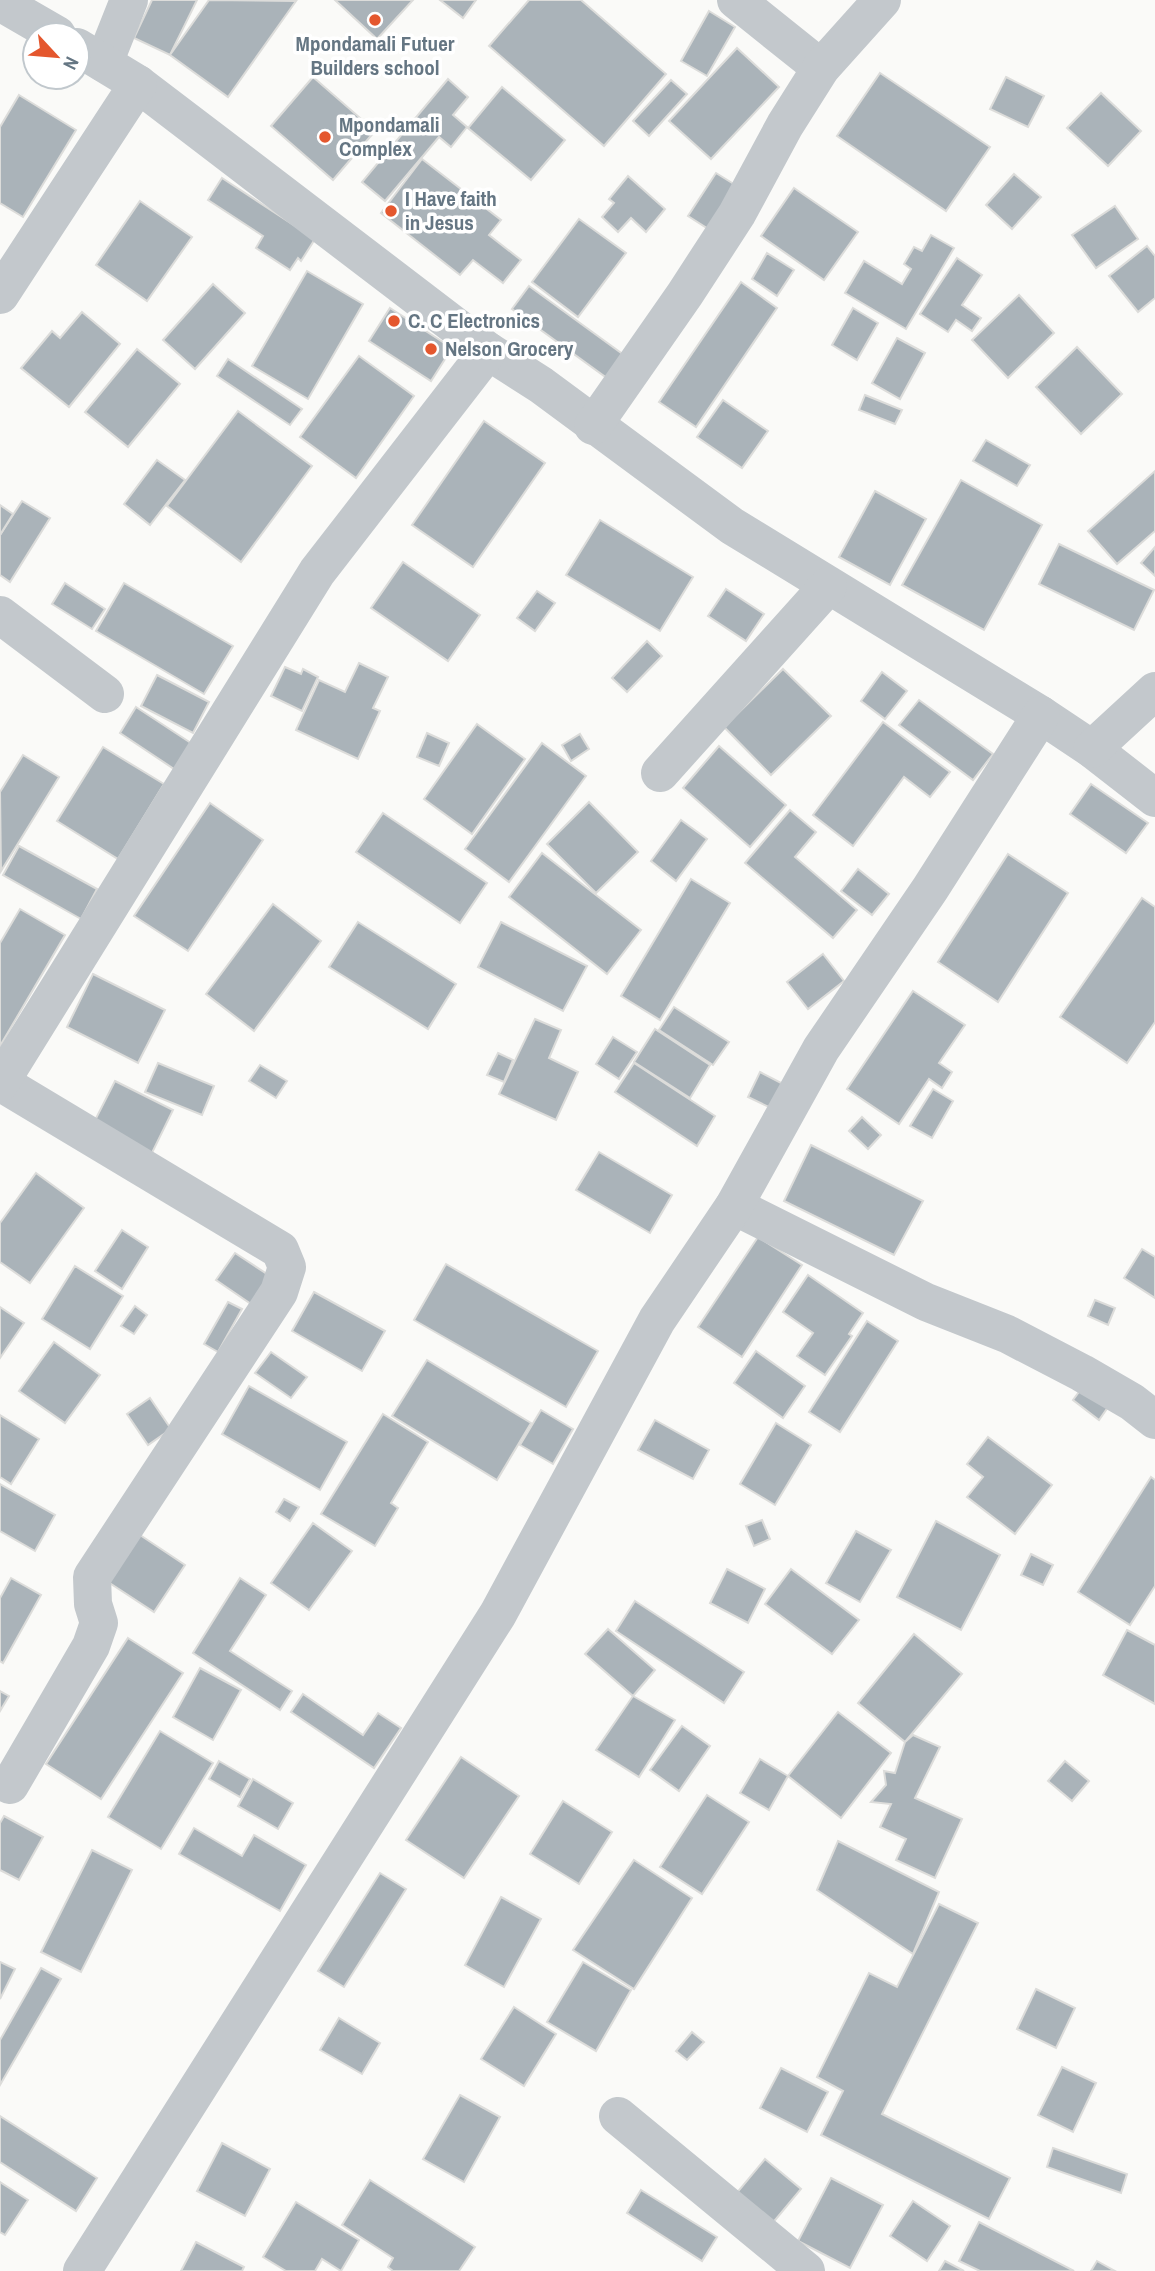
<svg xmlns="http://www.w3.org/2000/svg" width="1155" height="2271" font-family="'Archivo Narrow',sans-serif">
	<style>
		.building { fill: #aab3b9; stroke: #dcdcda; stroke-width: 2 }
		.lines { fill: none; stroke-linecap: round; stroke-linejoin: round }
		.minor { stroke: #c3c8cc; stroke-width: 38 }
		.poi-dot { fill: #e4572e; stroke: #fff; stroke-width: 2.5 }
		.labels { text-anchor: middle; stroke-width: 7; stroke-linejoin: round; paint-order: stroke }
		.poi-label { font-size: 21px; font-weight: bold; fill: #657683; stroke: #fff; text-anchor: start }
	</style>
	<rect width="100%" height="100%" fill="#fafaf8"/>
	<!-- building -->
	<g class="building">
		<path d="M152,0H197L170,55L134,38Z"/>
		<path d="M209,0L296,1L228,97L170,55Z"/>
		<path d="M335,0H413L377,39Z"/>
		<path d="M440,0H476L463,18Z"/>
		<path d="M529,0H581L666,74L604,146L489,46Z"/>
		<path d="M709,11L735,27L707,76L681,61Z"/>
		<path d="M737,48L779,87L711,159L669,121Z"/>
		<path d="M880,73L990,147L946,211L837,136Z"/>
		<path d="M313,77L375,131L333,180L271,126Z"/>
		<path d="M1006,77L1044,96L1028,127L990,109Z"/>
		<path d="M448,79L468,97L453,115L467,127L451,147L439,137L385,201L362,182Z"/>
		<path d="M671,80L687,94L649,136L633,121Z"/>
		<path d="M502,87L565,140L531,180L468,128Z"/>
		<path d="M1101,93L1141,131L1108,166L1067,128Z"/>
		<path d="M19,95L76,130L23,217L0,203V127Z"/>
		<path d="M422,159L501,220L489,235L521,260L503,283L473,260L460,275L381,213Z"/>
		<path d="M716,173L737,186L710,230L688,216Z"/>
		<path d="M1014,174L1041,197L1012,229L986,205Z"/>
		<path d="M628,176L665,209L646,232L631,218L618,232L602,217L614,203L609,199Z"/>
		<path d="M222,178L315,239L301,261L298,258L290,270L256,248L263,236L208,200Z"/>
		<path d="M794,188L858,232L824,280L761,236Z"/>
		<path d="M140,201L192,237L147,301L96,265Z"/>
		<path d="M1115,206L1138,239L1096,268L1072,235Z"/>
		<path d="M579,219L626,253L578,317L532,282Z"/>
		<path d="M931,235L954,248L906,329L845,293L864,261L902,284L911,269L904,264L914,247L922,251Z"/>
		<path d="M1147,246L1155,256V298L1138,312L1109,276Z"/>
		<path d="M767,253L794,270L777,296L752,279Z"/>
		<path d="M957,258L982,275L962,305L981,318L972,331L956,320L948,332L920,314Z"/>
		<path d="M307,271L363,304L308,399L252,366Z"/>
		<path d="M741,282L777,308L696,427L659,402Z"/>
		<path d="M213,284L245,313L195,369L163,340Z"/>
		<path d="M529,286L628,358L611,381L512,309Z"/>
		<path d="M1019,295L1054,333L1008,378L972,340Z"/>
		<path d="M390,308L452,348L431,381L369,341Z"/>
		<path d="M853,308L878,323L857,360L832,345Z"/>
		<path d="M82,312L120,344L69,407L21,368L52,331L60,338Z"/>
		<path d="M897,338L925,353L900,399L872,383Z"/>
		<path d="M1077,347L1122,394L1081,434L1036,387Z"/>
		<path d="M137,349L180,384L128,447L85,412Z"/>
		<path d="M359,356L414,396L356,478L300,437Z"/>
		<path d="M228,359L302,409L290,425L217,376Z"/>
		<path d="M865,395L902,410L895,424L859,410Z"/>
		<path d="M723,400L768,431L742,468L697,437Z"/>
		<path d="M238,411L312,466L241,562L167,506Z"/>
		<path d="M484,421L545,463L473,567L412,525Z"/>
		<path d="M986,440L1030,465L1017,486L973,461Z"/>
		<path d="M157,460L185,480L150,525L124,504Z"/>
		<path d="M1155,471V531L1117,564L1088,531Z"/>
		<path d="M961,480L1042,525L984,630L902,585Z"/>
		<path d="M875,491L926,519L890,585L839,557Z"/>
		<path d="M22,501L50,518L10,582L0,575V535Z"/>
		<path d="M0,505L13,514L0,535Z"/>
		<path d="M600,520L693,577L660,631L566,575Z"/>
		<path d="M1059,544L1154,590L1134,630L1039,584Z"/>
		<path d="M1155,547V576L1141,563Z"/>
		<path d="M403,562L480,615L448,661L371,608Z"/>
		<path d="M65,583L105,609L92,629L52,604Z"/>
		<path d="M124,583L233,646L204,694L96,631Z"/>
		<path d="M726,589L764,614L746,641L708,616Z"/>
		<path d="M537,591L555,603L535,631L517,618Z"/>
		<path d="M647,641L662,656L627,692L612,678Z"/>
		<path d="M359,663L388,677L373,708L380,711L358,759L296,730L319,680L345,692Z"/>
		<path d="M285,667L301,674L303,669L318,677L302,711L271,696Z"/>
		<path d="M783,669L831,716L771,775L724,727Z"/>
		<path d="M882,672L907,691L885,719L861,701Z"/>
		<path d="M157,675L209,702L193,733L141,706Z"/>
		<path d="M919,700L993,754L973,780L899,725Z"/>
		<path d="M136,707L200,749L183,775L120,733Z"/>
		<path d="M883,722L950,772L930,797L904,777L853,846L813,815Z"/>
		<path d="M477,724L525,759L472,834L424,799Z"/>
		<path d="M427,733L449,743L439,766L417,757Z"/>
		<path d="M580,734L589,749L571,761L562,745Z"/>
		<path d="M542,743L586,776L509,882L465,849Z"/>
		<path d="M719,746L786,805L750,847L683,788Z"/>
		<path d="M103,747L164,784L118,859L57,821Z"/>
		<path d="M23,755L59,777L1,871L0,792Z"/>
		<path d="M1091,784L1148,823L1126,853L1070,814Z"/>
		<path d="M589,802L638,852L596,893L547,844Z"/>
		<path d="M210,803L263,840L188,951L134,916Z"/>
		<path d="M790,810L816,832L795,857L857,910L833,938L745,863Z"/>
		<path d="M383,813L487,883L460,923L356,852Z"/>
		<path d="M681,820L707,839L676,881L651,861Z"/>
		<path d="M19,846L97,889L81,919L3,875Z"/>
		<path d="M542,853L641,930L607,974L509,897Z"/>
		<path d="M1008,854L1068,893L998,1002L938,962Z"/>
		<path d="M858,869L889,894L872,915L841,891Z"/>
		<path d="M691,879L730,903L660,1020L621,996Z"/>
		<path d="M1142,898L1155,907V1022L1127,1063L1060,1017Z"/>
		<path d="M273,904L321,941L254,1031L206,994Z"/>
		<path d="M20,909L65,935L0,1046V943Z"/>
		<path d="M358,922L456,984L428,1029L329,967Z"/>
		<path d="M501,922L587,966L563,1011L478,967Z"/>
		<path d="M823,954L844,981L808,1009L787,982Z"/>
		<path d="M93,974L165,1010L138,1063L67,1027Z"/>
		<path d="M913,991L965,1025L939,1063L952,1072L942,1088L929,1079L899,1124L847,1089Z"/>
		<path d="M674,1007L729,1042L713,1065L659,1030Z"/>
		<path d="M535,1019L561,1030L549,1058L578,1072L556,1120L499,1094Z"/>
		<path d="M655,1029L710,1065L690,1098L634,1062Z"/>
		<path d="M613,1037L637,1052L619,1079L596,1064Z"/>
		<path d="M498,1053L513,1060L504,1082L487,1075Z"/>
		<path d="M158,1063L214,1086L202,1115L145,1092Z"/>
		<path d="M634,1063L715,1116L697,1146L615,1092Z"/>
		<path d="M260,1065L287,1081L276,1098L249,1081Z"/>
		<path d="M760,1072L787,1086L775,1110L748,1097Z"/>
		<path d="M115,1081L173,1110L148,1161L89,1132Z"/>
		<path d="M933,1089L953,1101L932,1138L910,1126Z"/>
		<path d="M862,1117L881,1135L868,1149L849,1131Z"/>
		<path d="M811,1145L923,1201L894,1255L784,1201Z"/>
		<path d="M599,1152L672,1195L650,1233L576,1190Z"/>
		<path d="M36,1173L84,1208L30,1283L0,1262V1223Z"/>
		<path d="M122,1230L148,1247L122,1289L95,1271Z"/>
		<path d="M758,1237L802,1265L742,1357L698,1327Z"/>
		<path d="M1142,1249L1155,1257V1298L1124,1278Z"/>
		<path d="M235,1253L273,1278L254,1306L216,1280Z"/>
		<path d="M446,1264L598,1351L566,1407L414,1320Z"/>
		<path d="M75,1266L123,1296L90,1349L42,1319Z"/>
		<path d="M808,1275L863,1313L849,1334L852,1336L825,1375L797,1356L813,1333L783,1312Z"/>
		<path d="M314,1292L385,1331L362,1371L292,1331Z"/>
		<path d="M1095,1300L1115,1308L1108,1325L1088,1316Z"/>
		<path d="M228,1302L242,1309L218,1352L204,1344Z"/>
		<path d="M135,1306L147,1315L134,1334L121,1326Z"/>
		<path d="M0,1307L24,1323L0,1358Z"/>
		<path d="M867,1321L898,1341L840,1432L809,1412Z"/>
		<path d="M54,1342L100,1375L65,1423L19,1391Z"/>
		<path d="M756,1351L805,1386L783,1418L734,1383Z"/>
		<path d="M271,1352L307,1377L291,1398L255,1373Z"/>
		<path d="M427,1360L531,1423L497,1480L392,1416Z"/>
		<path d="M1087,1381L1113,1400L1099,1420L1073,1400Z"/>
		<path d="M249,1386L347,1442L320,1490L222,1434Z"/>
		<path d="M150,1398L171,1429L148,1445L127,1414Z"/>
		<path d="M541,1410L573,1429L553,1464L520,1445Z"/>
		<path d="M383,1414L428,1442L391,1503L398,1508L375,1546L321,1514Z"/>
		<path d="M0,1415L39,1439L11,1484L0,1477Z"/>
		<path d="M655,1420L709,1450L693,1479L638,1450Z"/>
		<path d="M776,1423L811,1445L775,1505L740,1484Z"/>
		<path d="M988,1437L1052,1485L1015,1534L967,1497L983,1477L967,1464Z"/>
		<path d="M1151,1477L1155,1480V1586L1130,1625L1078,1592Z"/>
		<path d="M0,1484L55,1515L35,1551L0,1531Z"/>
		<path d="M284,1499L299,1507L290,1521L276,1512Z"/>
		<path d="M762,1520L770,1539L754,1546L746,1526Z"/>
		<path d="M936,1521L1000,1555L961,1630L897,1597Z"/>
		<path d="M313,1523L352,1551L309,1610L271,1583Z"/>
		<path d="M134,1531L185,1565L154,1612L102,1578Z"/>
		<path d="M856,1531L891,1550L860,1602L826,1583Z"/>
		<path d="M1031,1554L1053,1565L1043,1585L1021,1575Z"/>
		<path d="M727,1569L765,1589L748,1623L710,1603Z"/>
		<path d="M791,1569L859,1620L832,1654L765,1604Z"/>
		<path d="M11,1578L41,1595L3,1663L0,1661V1598Z"/>
		<path d="M240,1578L266,1595L230,1651L292,1691L280,1710L193,1653Z"/>
		<path d="M635,1601L744,1672L724,1703L616,1631Z"/>
		<path d="M608,1629L655,1670L633,1696L585,1654Z"/>
		<path d="M1127,1630L1155,1645V1704L1103,1675Z"/>
		<path d="M914,1634L962,1674L905,1742L858,1703Z"/>
		<path d="M128,1638L183,1673L101,1799L46,1764Z"/>
		<path d="M200,1668L241,1690L213,1740L173,1717Z"/>
		<path d="M0,1691L9,1696L0,1711Z"/>
		<path d="M303,1694L363,1735L378,1713L401,1728L374,1768L291,1712Z"/>
		<path d="M633,1696L675,1720L639,1777L596,1750Z"/>
		<path d="M838,1712L891,1753L841,1818L788,1776Z"/>
		<path d="M682,1726L710,1746L679,1791L650,1770Z"/>
		<path d="M160,1731L213,1763L161,1849L108,1817Z"/>
		<path d="M913,1735L940,1747L915,1798L962,1819L935,1878L896,1860L906,1839L880,1827L891,1804L871,1802L886,1785L884,1771L895,1773L905,1742Z"/>
		<path d="M461,1757L519,1796L464,1878L406,1840Z"/>
		<path d="M760,1759L788,1776L769,1810L740,1793Z"/>
		<path d="M219,1761L250,1779L240,1797L209,1779Z"/>
		<path d="M1065,1761L1089,1781L1072,1801L1048,1781Z"/>
		<path d="M253,1779L293,1803L278,1829L238,1806Z"/>
		<path d="M707,1795L749,1822L702,1894L660,1867Z"/>
		<path d="M563,1801L612,1832L579,1884L530,1854Z"/>
		<path d="M4,1816L43,1837L19,1880L0,1870V1823Z"/>
		<path d="M194,1828L242,1856L254,1835L306,1865L280,1911L179,1854Z"/>
		<path d="M838,1841L939,1892L913,1954L817,1890Z"/>
		<path d="M92,1850L132,1870L81,1972L41,1952Z"/>
		<path d="M634,1860L692,1898L634,1989L573,1950Z"/>
		<path d="M380,1873L406,1889L344,1987L318,1971Z"/>
		<path d="M501,1897L541,1919L504,1987L465,1965Z"/>
		<path d="M939,1904L978,1923L882,2114L1010,2178L989,2219L821,2135L843,2091L817,2077L869,1973L897,1987Z"/>
		<path d="M0,1962L15,1969L0,1999Z"/>
		<path d="M583,1962L631,1990L596,2051L547,2022Z"/>
		<path d="M41,1968L61,1979L0,2085V2040Z"/>
		<path d="M1036,1989L1075,2008L1056,2048L1017,2029Z"/>
		<path d="M514,2007L556,2034L524,2086L481,2059Z"/>
		<path d="M339,2018L380,2043L362,2074L320,2050Z"/>
		<path d="M692,2032L704,2042L687,2060L676,2051Z"/>
		<path d="M1062,2067L1096,2083L1073,2132L1038,2115Z"/>
		<path d="M781,2068L828,2092L807,2132L760,2108Z"/>
		<path d="M460,2095L500,2117L464,2182L423,2159Z"/>
		<path d="M0,2116L97,2178L76,2211L0,2162Z"/>
		<path d="M222,2143L270,2169L245,2216L197,2191Z"/>
		<path d="M1053,2148L1127,2174L1121,2193L1047,2167Z"/>
		<path d="M765,2159L801,2189L771,2225L735,2195Z"/>
		<path d="M831,2178L883,2205L850,2268L798,2241Z"/>
		<path d="M370,2180L475,2247L459,2271H393L388,2267L393,2258L342,2225Z"/>
		<path d="M0,2182L28,2200L5,2235L0,2232Z"/>
		<path d="M641,2190L717,2237L702,2261L627,2213Z"/>
		<path d="M913,2201L950,2226L927,2261L890,2236Z"/>
		<path d="M296,2202L359,2240L341,2271L322,2259L315,2271H286L263,2257Z"/>
		<path d="M979,2222L1074,2271H980L959,2261Z"/>
		<path d="M196,2242L244,2267L242,2271H181Z"/>
		<path d="M945,2261L964,2271H939Z"/>
		<path d="M1097,2261L1115,2271H1091Z"/>
	</g>
	<g class="lines">
		<!-- minor -->
		<g class="minor">
			<path d="M736,0L821,68"/>
			<path d="M0,2L57,35"/>
			<path d="M104,63L129,0"/>
			<path d="M138,84L488,351L541,385L732,526L1041,715L1092,749L1155,798"/>
			<path d="M0,295L138,84L77,47"/>
			<path d="M593,426L685,294L737,214L785,125L821,68L882,0"/>
			<path d="M0,615L105,694"/>
			<path d="M1092,749L1155,691"/>
			<path d="M660,773L828,586"/>
			<path d="M0,1082L280,1250L287,1267L279,1292L92,1577L93,1604L99,1623L91,1646L10,1785"/>
			<path d="M0,1083L317,572L488,351"/>
			<path d="M734,1206L926,1302L1007,1334L1082,1373L1132,1402L1155,1420"/>
			<path d="M618,2116L806,2271"/>
			<path d="M82,2271L498,1614L657,1320L734,1206L821,1049L930,889L1041,715"/>
		</g>
	</g>
	<!-- markers -->
	<g class="poi-dot">
		<circle cx="375" cy="20" r="7"/>
		<circle cx="325" cy="137" r="7"/>
		<circle cx="391" cy="211" r="7"/>
		<circle cx="394" cy="321" r="7"/>
		<circle cx="431" cy="349" r="7"/>
	</g>
	<g class="labels">
		<!-- poi labels -->
		<g class="poi-label">
			<text x="375" y="51" text-anchor="middle">Mpondamali Futuer<tspan x="375" dy="24">Builders school</tspan></text>
			<text x="339" y="132">Mpondamali<tspan x="339" dy="24">Complex</tspan></text>
			<text x="405" y="206">I Have faith<tspan x="405" dy="24">in Jesus</tspan></text>
			<text x="408" y="328">C. C Electronics</text>
			<text x="445" y="356">Nelson Grocery</text>
		</g>
	</g>
	<!-- north arrow -->
	<g transform="translate(56 56) rotate(116)"><circle r="33" fill="#ffffff" stroke="#c1c8cd" stroke-width="2"/>
	<path d="M0-5L12 26L0 18L-12 26Z" fill="#e4572e"/>
	<text y="-10" font-size="19" font-weight="bold" text-anchor="middle" fill="#657683">N</text>
	</g>
</svg>
